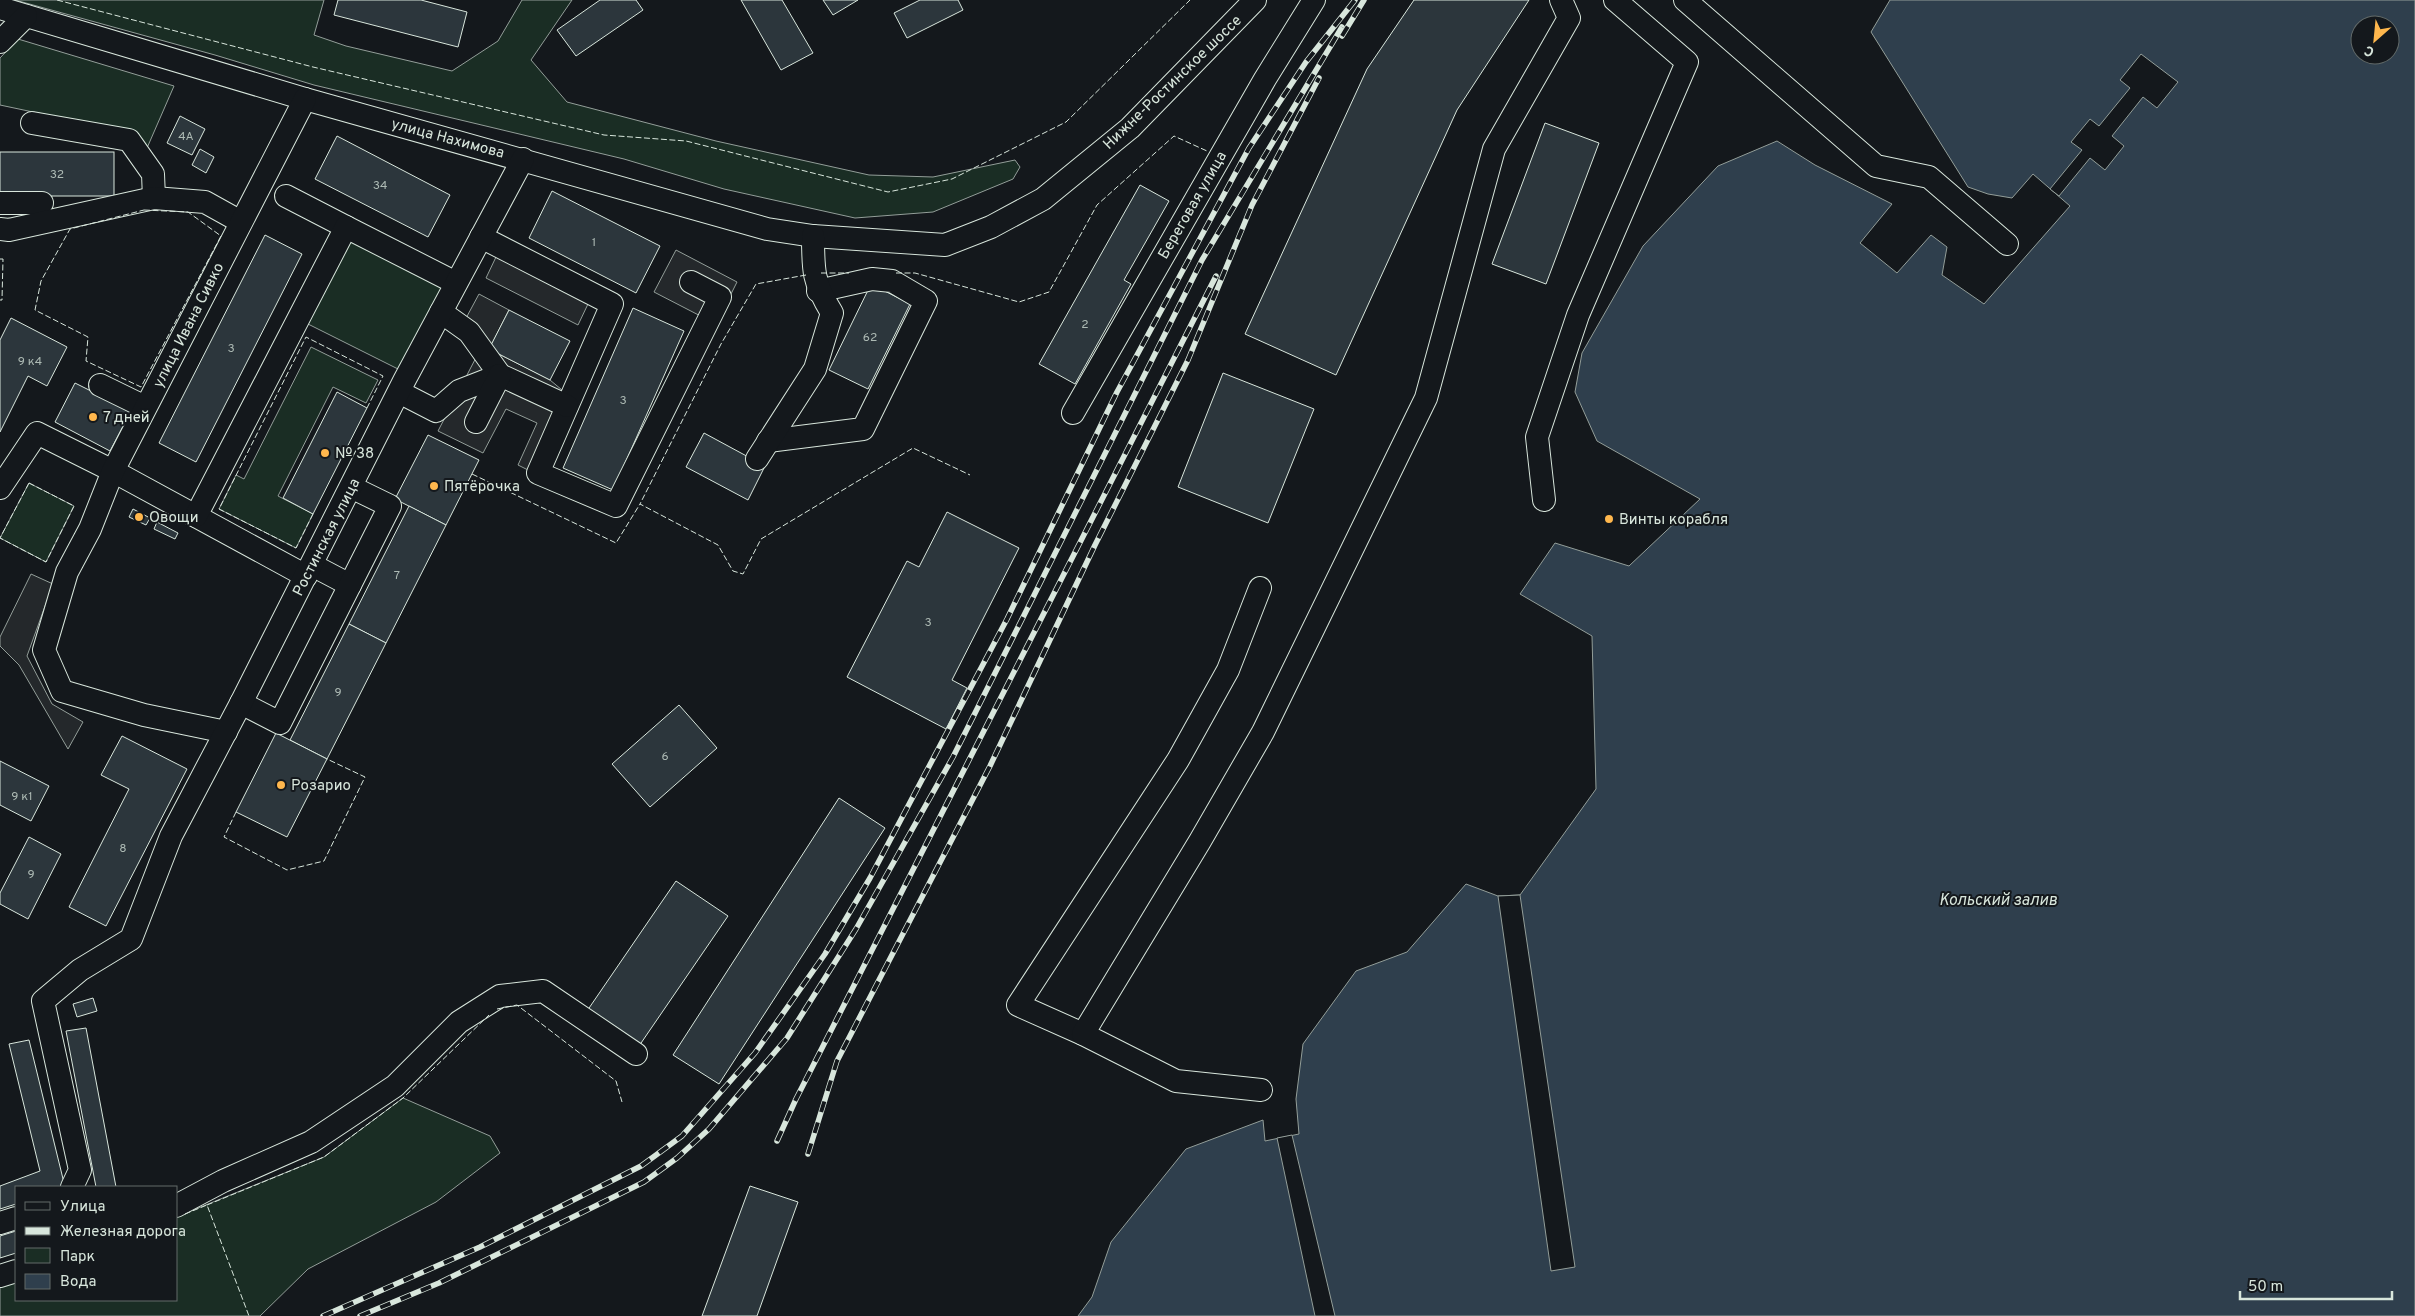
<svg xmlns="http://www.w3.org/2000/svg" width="2415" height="1316" font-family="Overpass,sans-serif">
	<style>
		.green { fill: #1a2d24; stroke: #939e99 }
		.parking { fill: #24282b; stroke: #939e99 }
		.water { fill: #2f3f4d; stroke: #939e99; fill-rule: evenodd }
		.pier { fill: #14181c; stroke: #939e99 }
		.building { fill: #2c363c; stroke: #d8e6dc }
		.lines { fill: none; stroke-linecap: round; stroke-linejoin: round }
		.minor-casing { stroke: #d8e6dc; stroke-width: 24 }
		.minor { stroke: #14181c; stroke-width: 22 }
		.rail-casing { stroke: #d8e6dc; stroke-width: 5.5 }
		.rail { stroke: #14181c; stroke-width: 4; stroke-dasharray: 11; stroke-linecap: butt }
		.fence { stroke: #d8e6dc; stroke-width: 1; stroke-dasharray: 6 2.5; stroke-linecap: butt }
		.poi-dot { fill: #ffb74d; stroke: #14181c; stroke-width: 2 }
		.labels { text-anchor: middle; stroke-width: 4; stroke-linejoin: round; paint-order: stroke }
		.number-label { font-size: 12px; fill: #adbab4 }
		.street-label { font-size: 15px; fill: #d8e6dc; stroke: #14181c }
		.poi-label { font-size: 15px; fill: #d8e6dc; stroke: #14181c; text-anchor: start }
		.water-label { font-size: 16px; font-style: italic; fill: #d8e6dc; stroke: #14181c }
	</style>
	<rect width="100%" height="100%" fill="#14181c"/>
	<!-- green -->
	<g class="green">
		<path d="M15,0H324L314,35L346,46L452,71L498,41L522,0H572L531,60L567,102L716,141L869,175L933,177L1015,160L1020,167L1013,179L933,212L855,218L724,189L624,159L314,85L215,55Z"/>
		<path d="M18,39L174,86L147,148L118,130L0,105V58Z"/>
		<path d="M349,234L444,283L402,371L306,323Z"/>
		<path d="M311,347L378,380L366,403L333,387L278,496L313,514L296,548L219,509L236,475L244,479Z"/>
		<path d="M29,483L74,506L46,562L0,538Z"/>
		<path d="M403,1098L490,1136L500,1153L436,1202L308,1269L260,1316H0V1285L16,1279V1300H176V1217L324,1157Z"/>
	</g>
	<!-- parking -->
	<g class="parking">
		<path d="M676,250L737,282L716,324L654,292Z"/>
		<path d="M496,257L588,304L578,325L486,278Z"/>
		<path d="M479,294L509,310L489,349L550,380L568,395L532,472L518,465L537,423L506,409L483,453L438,431L482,346L465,320Z"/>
		<path d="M31,574L53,584L27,656L52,704L83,722L68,749L19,665L0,646V637Z"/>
	</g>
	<!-- water -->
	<path class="water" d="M1890,0H2415V1316H1078L1092,1297L1111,1242L1186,1149L1263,1120L1265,1141L1299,1134L1296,1099L1303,1044L1356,971L1407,952L1466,884L1498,896L1520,895L1596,789L1592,636L1520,594L1555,543L1629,566L1700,499L1597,441L1575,392L1582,353L1643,246L1718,166L1777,141L1815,165L1892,204L1860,243L1897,273L1931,235L1947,247L1942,275L1984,304L2070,206L2033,174L2012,198L1988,194L1968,187L1871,32ZM2360,25H2390V55H2360Z"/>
	<!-- pier -->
	<g class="pier">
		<path d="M2141,54L2178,82L2157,108L2143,97L2112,136L2124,146L2105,170L2090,158L2059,196L2050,189L2082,150L2071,142L2090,119L2099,126L2130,88L2120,80Z"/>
		<path d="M1520,895L1575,1267L1551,1271L1498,896Z"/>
		<path d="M1292,1135L1335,1316H1315L1277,1138Z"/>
	</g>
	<!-- building -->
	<g class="building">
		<path d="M338,0H421L467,12L458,47L334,15Z"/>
		<path d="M600,0H636L643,10L576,56L557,30Z"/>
		<path d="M741,0H782L813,53L781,70Z"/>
		<path d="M823,0H858L833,15Z"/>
		<path d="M920,0H958L963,10L907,38L894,13Z"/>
		<path d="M1414,0H1529L1457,110L1336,375L1245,334L1367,69Z"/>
		<path d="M180,116L205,129L192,155L167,143Z"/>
		<path d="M1545,123L1599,143L1546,284L1492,264Z"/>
		<path d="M337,136L450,195L428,237L315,179Z"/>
		<path d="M200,149L214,157L206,173L192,165Z"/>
		<rect x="0" y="152" width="114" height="44"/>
		<path d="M1140,185L1169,201L1124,280L1131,284L1075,384L1039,364Z"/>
		<path d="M552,191L660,246L636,293L529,238Z"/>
		<path d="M265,235L302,254L196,462L159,443Z"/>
		<path d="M871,284L910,304L868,389L829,370Z"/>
		<path d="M633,308L684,331L613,490L563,468Z"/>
		<path d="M509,310L570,341L550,380L489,349Z"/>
		<path d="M11,318L67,347L47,386L28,376L0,432V340Z"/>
		<path d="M1223,373L1314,409L1268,523L1178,487Z"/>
		<path d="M75,383L131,411L110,451L55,422Z"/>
		<path d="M337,392L367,408L313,514L283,498Z"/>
		<path d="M704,433L765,466L748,500L686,467Z"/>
		<path d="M428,435L479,460L446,525L395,499Z"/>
		<path d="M409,506L446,525L386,643L349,624Z"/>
		<path d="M133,509L150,518L146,525L129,517Z"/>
		<path d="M947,512L1019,548L952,680L967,688L946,729L847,677L907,561L919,567Z"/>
		<path d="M157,522L178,533L175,539L154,529Z"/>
		<path d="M349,624L386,643L327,759L290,740Z"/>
		<path d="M679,705L717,748L650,807L612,764Z"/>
		<path d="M276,733L327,759L287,837L236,812Z"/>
		<path d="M122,736L187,769L106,926L69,907L129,789L101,775Z"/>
		<path d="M0,761L49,786L31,821L0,805Z"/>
		<path d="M839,798L885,828L719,1084L673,1055Z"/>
		<path d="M29,837L61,854L28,919L0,904V893Z"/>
		<path d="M676,881L728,916L639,1046L587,1011Z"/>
		<path d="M93,998L97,1011L77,1017L73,1004Z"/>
		<path d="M86,1028L116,1187H96L66,1031Z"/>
		<path d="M29,1040L65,1187H16V1204L0,1209V1186L40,1171L9,1044Z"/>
		<path d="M750,1186L798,1202L757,1316H702Z"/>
		<path d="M16,1231V1253L0,1258V1236Z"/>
	</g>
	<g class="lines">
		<defs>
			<g id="minor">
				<path d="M1685,0L1876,166L1929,177L2007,244"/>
				<path d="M0,8L305,99L767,229L813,236L945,245L991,227L1043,199L1130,128L1255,0"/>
				<path d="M0,42L26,16"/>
				<path d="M32,123L129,140L153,174L154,198"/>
				<path d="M286,196L346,227"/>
				<path d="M0,203H42"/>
				<path d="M0,229L9,230L154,198L205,202L241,222"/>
				<path d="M481,237L612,304L538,473L616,506L720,297L691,282"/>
				<path d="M441,312L469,332L500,375L567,406"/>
				<path d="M100,385L145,407"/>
				<path d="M399,392L436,411L459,391L500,375"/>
				<path d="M1073,413L1265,79L1314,0"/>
				<path d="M476,422L500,375"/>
				<path d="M768,441L863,429L926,301L892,281L872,279L818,291"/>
				<path d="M757,459L815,369L832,313C813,282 813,271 813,236"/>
				<path d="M0,488L37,433L113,471L306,576"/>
				<path d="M1544,500L1537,437L1578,315L1687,62L1615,0"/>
				<path d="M196,516L346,227L456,283"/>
				<path d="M312,565L350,585"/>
				<path d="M241,703L280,723L390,506L351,487"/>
				<path d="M226,732L144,715L62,691L44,650L67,572L90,529L113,471L305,99"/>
				<path d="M1083,1034L1018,1005L1178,760L1228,670L1260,588"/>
				<path d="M1261,1090L1176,1081L1083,1034L1200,841L1263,732L1426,398L1494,149L1569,18L1561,0"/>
				<path d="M72,1187L80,1170L43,1001L80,970L131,939L171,836L241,703L404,381L523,159"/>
				<path d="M176,1206L223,1181L311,1142L395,1086L459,1022L500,996L543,991L636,1054"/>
				<path d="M0,1223L16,1218"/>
				<path d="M0,1276L16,1271"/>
			</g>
		</defs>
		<!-- minor casing -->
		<use href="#minor" class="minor-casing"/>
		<!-- minor -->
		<use href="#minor" class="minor"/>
		<defs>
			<g id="rail">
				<path d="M1342,36L1364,0"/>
				<path d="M777,1141L796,1099L1216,276"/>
				<path d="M808,1154L837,1061L990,766L1095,545L1188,360L1252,205L1319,78"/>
				<path d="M323,1316L480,1247L641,1166L682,1136L755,1053L825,954L870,878L1007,619L1117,392L1249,148L1306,62L1355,0"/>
				<path d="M360,1316L439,1283L644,1182L677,1158L709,1129L787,1038L856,929L953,757L1202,260L1342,27"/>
			</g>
		</defs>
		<!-- rail casing -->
		<use href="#rail" class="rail-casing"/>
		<!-- rail -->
		<use href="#rail" class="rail"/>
		<!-- fence -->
		<g class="fence">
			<path d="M57,0L313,67L604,135L686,141L888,192L952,179L1066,122L1190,0"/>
			<path d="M144,210L188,212L221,236L141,387L86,361L88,337L35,310L41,281L70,229Z"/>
			<path d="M0,259H3L2,300H0"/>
			<path d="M821,273H849"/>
			<path d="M896,273H915L1019,302L1049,292L1097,205L1174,136L1207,151"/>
			<path d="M806,275L756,284L721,344L640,504L718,545L733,571L743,574L761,539L913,448L970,475"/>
			<path d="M472,474L616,543L640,504"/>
			<path d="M29,483L74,506L46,562L0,538Z"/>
			<path d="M313,514L296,548L219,509L306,337L383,376L367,408"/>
			<path d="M236,812L224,837L287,870L324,861L365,777L327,759"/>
			<path d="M497,1009L517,1005L616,1081L622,1102"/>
			<path d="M207,1205L324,1157L403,1098L489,1015"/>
			<path d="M185,1214L207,1205L249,1316"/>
		</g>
	</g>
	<!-- markers -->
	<g class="poi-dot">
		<circle cx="93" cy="417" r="5"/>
		<circle cx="325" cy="453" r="5"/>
		<circle cx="434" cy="486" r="5"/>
		<circle cx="139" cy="517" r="5"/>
		<circle cx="1609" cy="519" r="5"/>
		<circle cx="281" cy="785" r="5"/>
	</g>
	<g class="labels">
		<!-- number labels -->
		<g class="number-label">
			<text x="186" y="140">4А</text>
			<text x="57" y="178">32</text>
			<text x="380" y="189">34</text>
			<text x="594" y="246">1</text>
			<text x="1085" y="328">2</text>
			<text x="870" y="341">62</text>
			<text x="231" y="352">3</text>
			<text x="30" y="365">9 к4</text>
			<text x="623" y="404">3</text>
			<text x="397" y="579">7</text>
			<text x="928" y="626">3</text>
			<text x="338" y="696">9</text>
			<text x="665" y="760">6</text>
			<text x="22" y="800">9 к1</text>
			<text x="123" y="852">8</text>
			<text x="31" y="878">9</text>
		</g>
		<!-- street labels -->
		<g class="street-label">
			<text transform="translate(1172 82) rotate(-44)" y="5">Нижне-Ростинское шоссе</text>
			<text transform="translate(448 138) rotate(15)" y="5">улица Нахимова</text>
			<text transform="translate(1192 205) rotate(-60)" y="5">Береговая улица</text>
			<text transform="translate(188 325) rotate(-63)" y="5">улица Ивана Сивко</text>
			<text transform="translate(326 537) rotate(-63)" y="5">Ростинская улица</text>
		</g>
		<!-- poi labels -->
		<g class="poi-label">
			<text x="103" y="422">7 дней</text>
			<text x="335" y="458">№ 38</text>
			<text x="444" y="491">Пятёрочка</text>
			<text x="149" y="522">Овощи</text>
			<text x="1619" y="524">Винты корабля</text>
			<text x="291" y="790">Розарио</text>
		</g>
		<!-- water labels -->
		<g class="water-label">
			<text x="1998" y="905">Кольский залив</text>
		</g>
	</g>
	<!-- legend -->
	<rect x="15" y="1186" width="162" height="115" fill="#14181c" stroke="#626a69"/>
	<rect x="25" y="1202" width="25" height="8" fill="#14181c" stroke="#626a69"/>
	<text x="60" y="1211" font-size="15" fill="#d8e6dc">Улица</text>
	<rect x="25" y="1227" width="25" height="8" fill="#d8e6dc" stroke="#626a69"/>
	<text x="60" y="1236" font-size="15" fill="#d8e6dc">Железная дорога</text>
	<rect x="25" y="1248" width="25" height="15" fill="#1a2d24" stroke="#626a69"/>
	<text x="60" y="1261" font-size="15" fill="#d8e6dc">Парк</text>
	<rect x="25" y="1274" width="25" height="15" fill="#2f3f4d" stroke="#626a69"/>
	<text x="60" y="1286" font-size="15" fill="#d8e6dc">Вода</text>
	<!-- north arrow -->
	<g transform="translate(2375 40) rotate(207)"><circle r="24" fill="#14181c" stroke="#626a69"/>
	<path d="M0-4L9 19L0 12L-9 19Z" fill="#ffb74d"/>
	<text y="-8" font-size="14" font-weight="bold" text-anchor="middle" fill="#d8e6dc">С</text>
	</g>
	<!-- scale -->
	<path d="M2240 1291v8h152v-8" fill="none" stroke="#d8e6dc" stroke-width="2.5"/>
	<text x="2248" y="1291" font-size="15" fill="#d8e6dc" stroke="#14181c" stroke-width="4" paint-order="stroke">50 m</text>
</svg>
